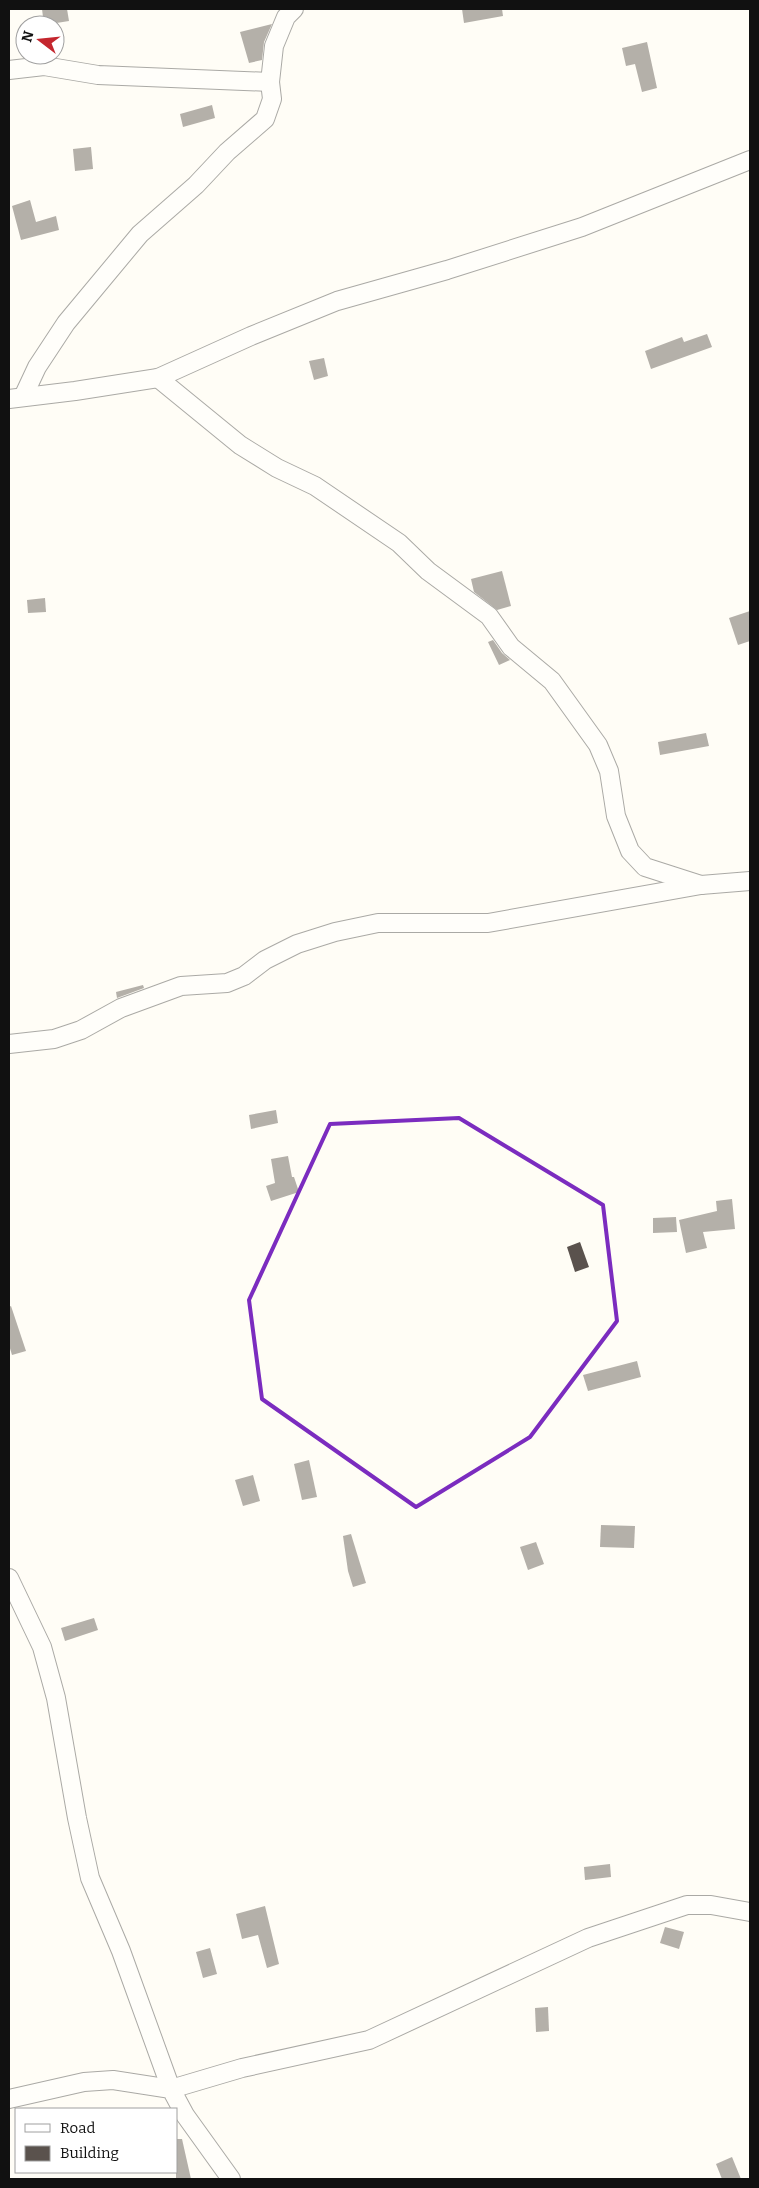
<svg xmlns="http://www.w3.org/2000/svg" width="759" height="2188" font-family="Bitter,serif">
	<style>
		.building { fill: #5a524d }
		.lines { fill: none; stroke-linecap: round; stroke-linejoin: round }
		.minor-casing { stroke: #444; stroke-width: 20 }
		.minor { stroke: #fff; stroke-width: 18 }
		.marked { fill: none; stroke: #7b2cbf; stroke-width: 4; stroke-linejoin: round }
	</style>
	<rect width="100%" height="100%" fill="#fffdf5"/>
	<!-- building -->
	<g class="building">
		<path d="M42,9H67L69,21L44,25Z"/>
		<path d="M462,9H502L503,16L464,23Z"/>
		<path d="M272,24L264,42L262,60L249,63L240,32Z"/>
		<path d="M647,42L657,88L642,92L635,64L626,66L622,48Z"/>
		<path d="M212,105L215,118L183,127L180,114Z"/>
		<path d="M91,147L93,169L75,171L73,149Z"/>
		<path d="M30,200L36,222L56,216L59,230L21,240L12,206Z"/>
		<path d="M707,334L712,347L651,369L645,351L682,337L684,342Z"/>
		<path d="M324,358L328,376L314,380L309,361Z"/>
		<path d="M502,571L511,606L497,610L474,592L471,579Z"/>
		<path d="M45,598L46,612L28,613L27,600Z"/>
		<path d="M750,611V641L738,645L729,618Z"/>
		<path d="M493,640L502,653L510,660L499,665L488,642Z"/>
		<path d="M706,733L709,746L660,755L658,742Z"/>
		<path d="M143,985L144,988L117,998L116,992Z"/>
		<path d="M276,1110L278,1123L251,1129L249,1115Z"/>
		<path d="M288,1156L292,1177H294L299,1192L271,1201L266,1186L275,1183L271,1159Z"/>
		<path d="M732,1199L735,1229L703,1232L707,1248L686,1253L679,1220L717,1211L716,1201Z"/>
		<path d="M676,1217L677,1232L653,1233V1218Z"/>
		<path d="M580,1242L589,1267L575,1272L567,1247Z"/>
		<path d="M11,1306L26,1351L12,1355L9,1345V1307Z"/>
		<path d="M637,1361L641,1377L588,1391L583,1375Z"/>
		<path d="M309,1460L317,1497L302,1500L294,1464Z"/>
		<path d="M253,1475L260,1501L243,1506L235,1480Z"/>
		<path d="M601,1525L635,1526L634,1548L600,1547Z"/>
		<path d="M351,1534L366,1583L353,1587L348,1571L343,1536Z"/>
		<path d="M536,1542L544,1564L528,1570L520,1547Z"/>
		<path d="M94,1618L98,1630L65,1641L61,1628Z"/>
		<path d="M610,1864L611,1877L585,1880L584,1867Z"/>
		<path d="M265,1906L279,1964L267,1968L258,1935L242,1939L236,1914Z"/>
		<path d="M665,1927L684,1932L679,1949L660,1943Z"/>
		<path d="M210,1948L217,1974L203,1978L196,1952Z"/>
		<path d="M548,2007L549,2031L536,2032L535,2008Z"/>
		<path d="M176,2139H182L191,2179H176Z"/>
		<path d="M732,2157L741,2179H722L716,2164Z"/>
	</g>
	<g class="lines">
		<defs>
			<g id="minor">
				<path d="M9,70L44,66L98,75L270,82"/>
				<path d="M158,378L240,445L277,468L315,486L399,543L428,571L489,616L511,647L552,681L598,745L609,771L616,816L630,851L645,867L701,885"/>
				<path d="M23,397L37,367L66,323L140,234L196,185L227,152L265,119L272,99L270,82L274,46L286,17L294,9"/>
				<path d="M9,399L75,391L158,378L251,336L337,301L447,270L582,227L750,160"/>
				<path d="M9,1044L54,1039L81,1030L121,1008L181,986L227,983L244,976L265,960L297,944L335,932L378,923H488L701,885L750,881"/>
				<path d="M9,1578L42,1647L56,1698L77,1818L90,1878L121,1951L171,2089L242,2068L369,2040L588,1938L687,1905H711L750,1912"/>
				<path d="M9,2099L84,2082L113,2080L171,2089L185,2115L231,2179"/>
			</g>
		</defs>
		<!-- minor casing -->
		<use href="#minor" class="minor-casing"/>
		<!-- minor -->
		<use href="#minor" class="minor"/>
	</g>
	<!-- marked area -->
	<path d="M0 0H759V2188H0ZM459,1118L603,1205L617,1321L530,1437L416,1507L262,1399L249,1300L330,1124Z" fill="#fffdf5" fill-opacity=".55" fill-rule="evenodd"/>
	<path class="marked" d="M459,1118L603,1205L617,1321L530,1437L416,1507L262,1399L249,1300L330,1124Z"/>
	<!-- border -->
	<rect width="759" height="2188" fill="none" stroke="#111111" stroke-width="20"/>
	<!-- legend -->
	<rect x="15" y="2108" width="162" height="65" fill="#ffffff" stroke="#a0a0a0"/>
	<rect x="25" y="2124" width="25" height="8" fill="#ffffff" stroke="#a0a0a0"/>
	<text x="60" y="2133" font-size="15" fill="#111111">Road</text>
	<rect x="25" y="2146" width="25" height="15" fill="#5a524d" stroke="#a0a0a0"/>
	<text x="60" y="2158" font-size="15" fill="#111111">Building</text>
	<!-- north arrow -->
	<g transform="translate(40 40) rotate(286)"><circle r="24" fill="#ffffff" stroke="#a0a0a0"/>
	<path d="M0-4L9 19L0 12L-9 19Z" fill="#c4262e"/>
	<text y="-8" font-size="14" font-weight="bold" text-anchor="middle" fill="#111111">N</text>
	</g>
</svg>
